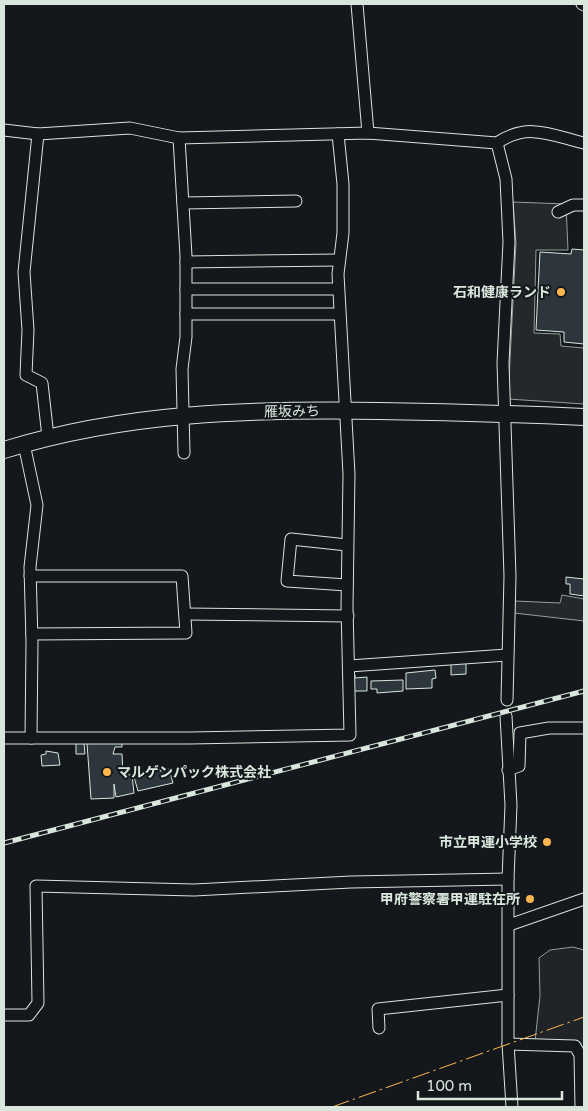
<svg xmlns="http://www.w3.org/2000/svg" width="588" height="1111" font-family="'Varela Round','Noto Sans JP',sans-serif">
	<style>
		.green { fill: #202428; stroke: #939e99 }
		.parking { fill: #24282b; stroke: #939e99 }
		.building { fill: #2c363c; stroke: #d8e6dc }
		.lines { fill: none; stroke-linecap: round; stroke-linejoin: round }
		.minor-casing { stroke: #d8e6dc; stroke-width: 13 }
		.highway-casing { stroke: #d8e6dc; stroke-width: 18 }
		.minor { stroke: #14181c; stroke-width: 11 }
		.highway { stroke: #14181c; stroke-width: 16 }
		.rail-casing { stroke: #d8e6dc; stroke-width: 5 }
		.rail { stroke: #14181c; stroke-width: 3; stroke-dasharray: 9; stroke-linecap: butt }
		.power { stroke: #ffb74d; stroke-width: 1; stroke-dasharray: 18 4 2.5 4; stroke-linecap: butt }
		.poi-dot { fill: #ffb74d; stroke: #14181c; stroke-width: 2 }
		.labels { text-anchor: middle; stroke-width: 4; stroke-linejoin: round; paint-order: stroke }
		.poi-label { font-size: 14px; font-weight: bold; fill: #d8e6dc; stroke: #14181c; text-anchor: end }
		.street-label { font-size: 14px; fill: #d8e6dc; stroke: #14181c }
	</style>
	<rect width="100%" height="100%" fill="#14181c"/>
	<!-- green -->
	<path class="green" d="M573,947L584,950V1107L583,1051L535,1041L540,996L539,958L550,950Z"/>
	<!-- parking -->
	<g class="parking">
		<path d="M513,202L566,204L568,250H536L534,333L560,334L561,346L584,348V404L508,399L516,243Z"/>
		<path d="M562,595L584,599V621L514,613L515,601L560,603Z"/>
	</g>
	<!-- building -->
	<g class="building">
		<path d="M572,249L584,250V344L564,342V332L536,330L540,252L571,254Z"/>
		<path d="M566,577L584,579V596L570,594V584H566Z"/>
		<path d="M466,663V674L451,675V664Z"/>
		<path d="M435,670L436,678L432,679V688L406,689V673Z"/>
		<path d="M352,675H355V678L367,677V691H352Z"/>
		<path d="M403,680V691L377,693V689H371V681Z"/>
		<path d="M122,742V747H115L113,754H122L123,775H132L134,793L116,797L114,784V798L91,799L87,743Z"/>
		<path d="M76,743H84L85,754H76Z"/>
		<path d="M46,751L58,753L60,765L42,766L41,755L46,754Z"/>
		<path d="M160,768V771L169,769L173,783L138,791L134,777Z"/>
	</g>
	<g class="lines">
		<defs>
			<g id="minor">
				<path d="M357,4L368,133"/>
				<path d="M582,4L584,5"/>
				<path d="M4,130L38,134L130,128L179,138L368,133L497,143C528,122 551,135 584,143"/>
				<path d="M38,134L24,272L28,330L26,375L42,383L48,437"/>
				<path d="M179,138L186,256V337L182,369L184,453"/>
				<path d="M497,143L506,179L509,242L503,363L510,576L507,700"/>
				<path d="M183,203L296,201"/>
				<path d="M558,212L573,205H584"/>
				<path d="M186,262L339,260"/>
				<path d="M186,289H338"/>
				<path d="M186,314H339"/>
				<path d="M24,444L37,505L30,567L32,642L31,738"/>
				<path d="M347,545L291,539L287,581L347,585"/>
				<path d="M30,576H182L186,633L32,634"/>
				<path d="M185,614L348,616"/>
				<path d="M349,666L507,655"/>
				<path d="M506,716L511,805L508,879V1044L575,1046L580,1055L581,1107"/>
				<path d="M4,738H190L350,735L347,607L349,474L338,274L343,233V184L338,134"/>
				<path d="M508,770L519,766L520,733L549,728H584"/>
				<path d="M509,925L584,899"/>
				<path d="M4,1015H29L38,1003L36,886L194,890L351,882L508,879"/>
				<path d="M379,1028L378,1009L508,995"/>
				<path d="M508,1044L512,1107"/>
			</g>
			<path id="highway" d="M4,450C126,412 252,409 379,411C448,412 516,414 584,417"/>
		</defs>
		<!-- minor casing -->
		<use href="#minor" class="minor-casing"/>
		<!-- highway casing -->
		<use href="#highway" class="highway-casing"/>
		<!-- minor -->
		<use href="#minor" class="minor"/>
		<!-- highway -->
		<use href="#highway" class="highway"/>
		<defs>
			<path id="rail" d="M4,843L584,691"/>
		</defs>
		<!-- rail casing -->
		<use href="#rail" class="rail-casing"/>
		<!-- rail -->
		<use href="#rail" class="rail"/>
		<!-- power -->
		<path class="power" d="M332,1107L584,1017"/>
	</g>
	<!-- markers -->
	<g class="poi-dot">
		<circle cx="561" cy="292" r="5"/>
		<circle cx="107" cy="772" r="5"/>
		<circle cx="547" cy="842" r="5"/>
		<circle cx="530" cy="899" r="5"/>
	</g>
	<g class="labels">
		<!-- poi labels -->
		<g class="poi-label">
			<text x="551" y="297">石和健康ランド</text>
			<text x="117" y="777" text-anchor="start">マルゲンパック株式会社</text>
			<text x="537" y="847">市立甲運小学校</text>
			<text x="520" y="904">甲府警察署甲運駐在所</text>
		</g>
		<!-- street labels -->
		<g class="street-label">
			<text transform="translate(292 411) rotate(-1)" y="5">雁坂みち</text>
		</g>
	</g>
	<!-- border -->
	<rect width="588" height="1111" fill="none" stroke="#d8e6dc" stroke-width="10"/>
	<!-- scale -->
	<path d="M418 1091v8h144v-8" fill="none" stroke="#d8e6dc" stroke-width="2.5"/>
	<text x="426" y="1091" font-size="15" fill="#d8e6dc" stroke="#14181c" stroke-width="4" paint-order="stroke">100 m</text>
</svg>
